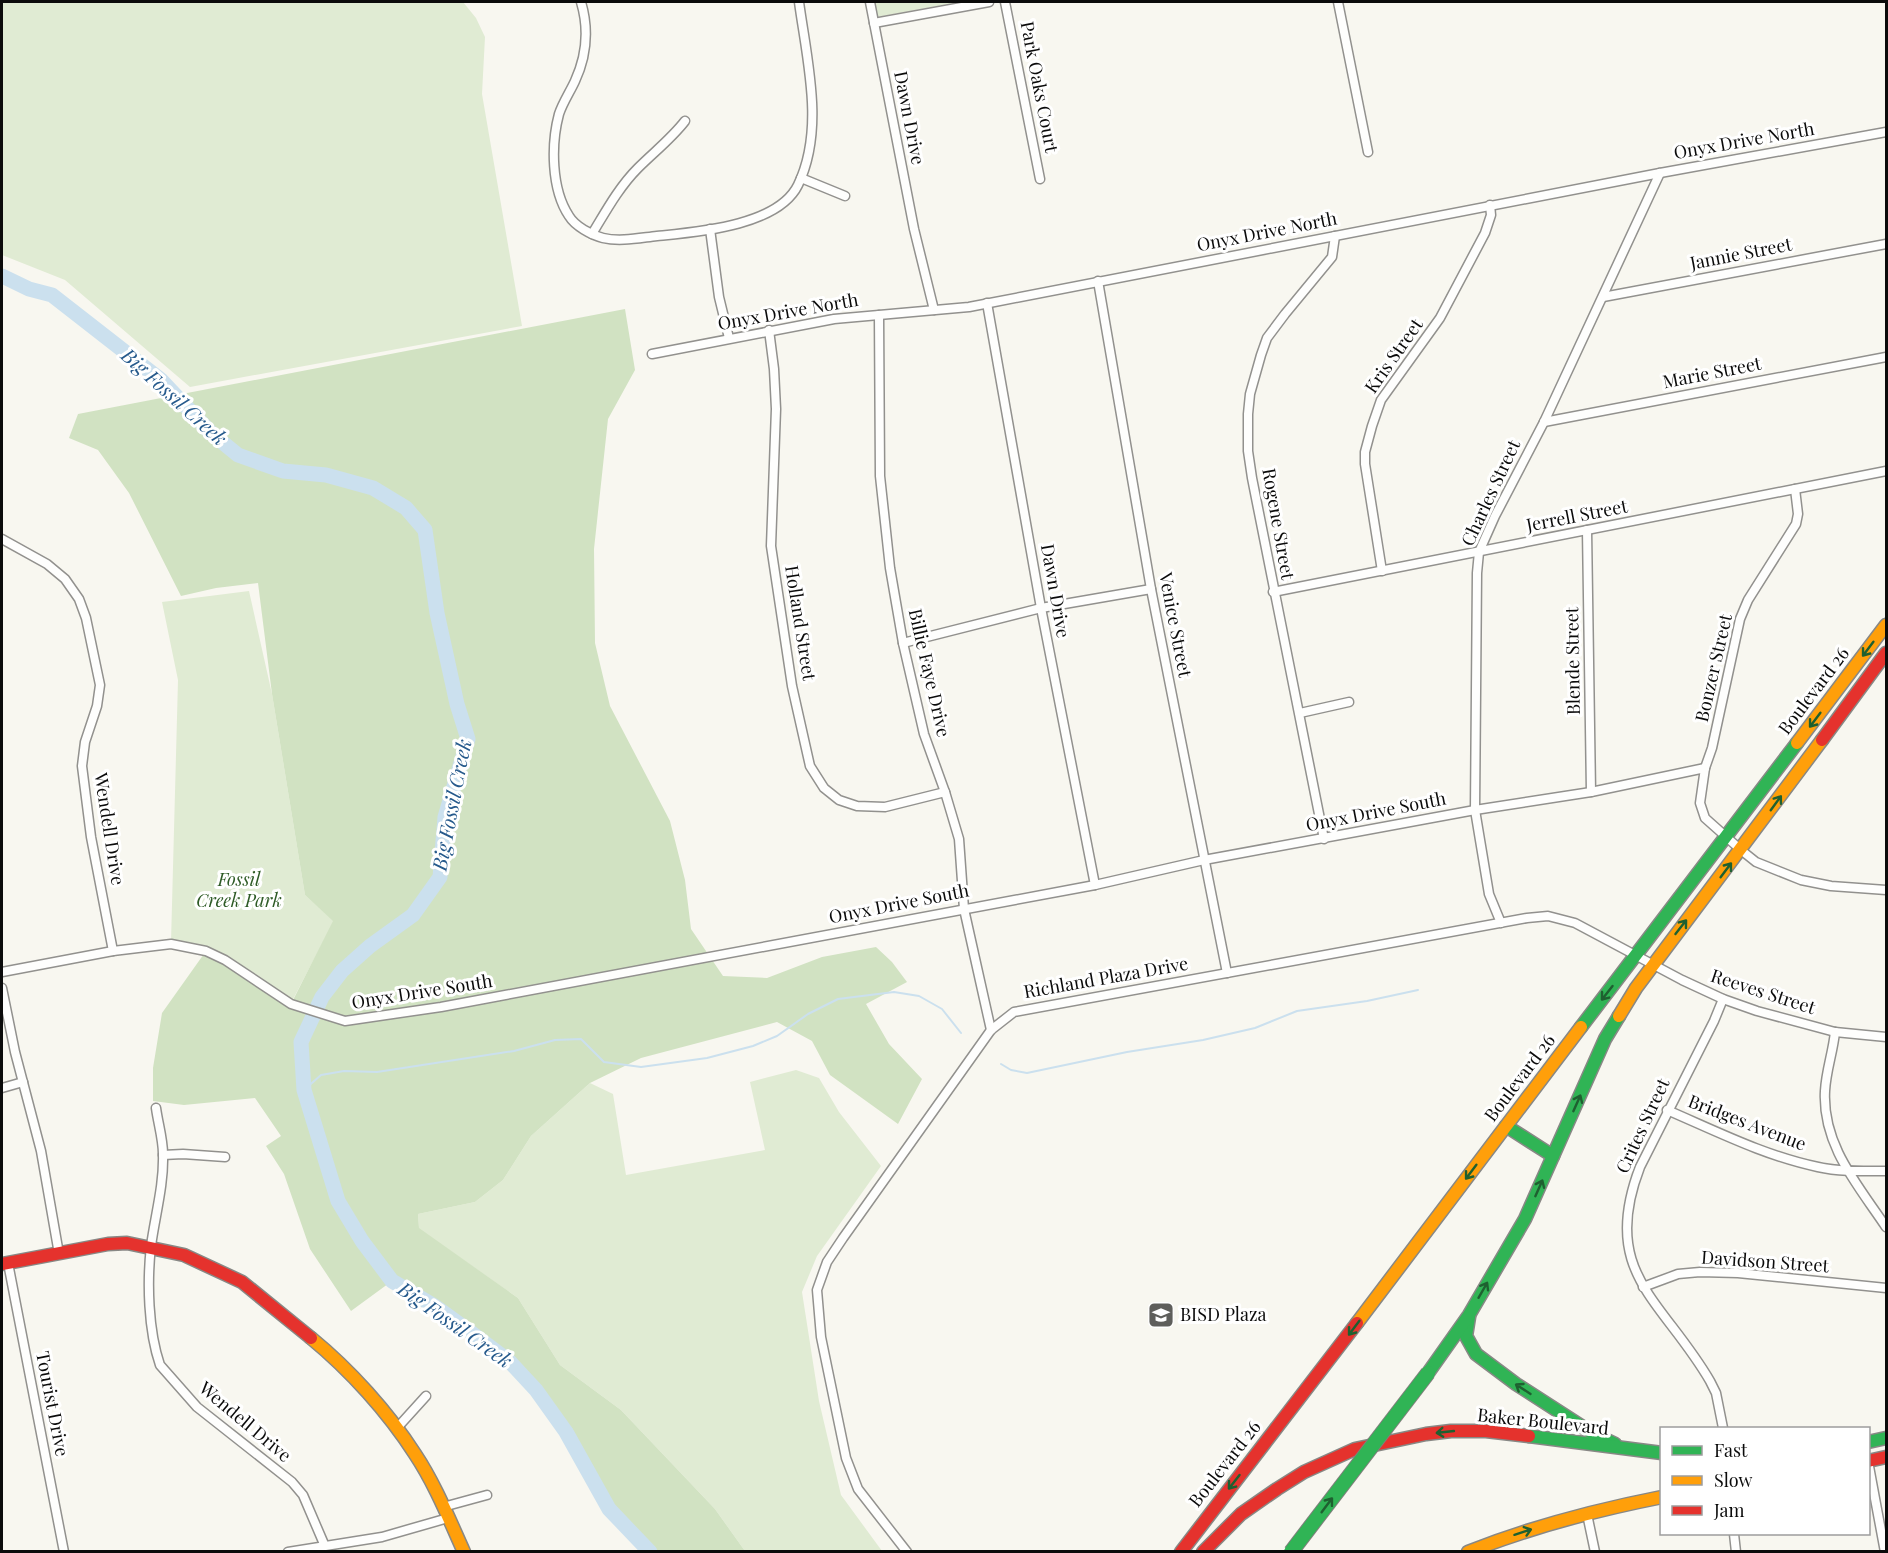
<svg xmlns="http://www.w3.org/2000/svg" width="1888" height="1553" font-family="'Playfair Display',serif">
	<style>
		.green { fill: #e0ebd3 }
		.forest { fill: #d1e2c2 }
		.lines { fill: none; stroke-linecap: round; stroke-linejoin: round }
		.stream { stroke: #cbe0ee; stroke-width: 2 }
		.river { stroke: #cbe0ee; stroke-width: 15 }
		.street-casing { stroke: #92918e; stroke-width: 11 }
		.fast-casing { stroke: #888885; stroke-width: 15 }
		.slow-casing { stroke: #888885; stroke-width: 15 }
		.jam-casing { stroke: #888885; stroke-width: 15 }
		.street { stroke: #fefefd; stroke-width: 8 }
		.fast { stroke: #30b455; stroke-width: 12 }
		.slow { stroke: #ff9f0a; stroke-width: 12 }
		.jam { stroke: #e5322d; stroke-width: 12 }
		.fast-bridge-casing { stroke: #7f7f7b; stroke-width: 16; stroke-linecap: butt }
		.fast-bridge { stroke: #30b455; stroke-width: 14 }
		.oneway { stroke: #1e6030 }
		.labels { text-anchor: middle; stroke-width: 6; stroke-linejoin: round; paint-order: stroke }
		.street-label { font-size: 18px; fill: #0b0b0b; stroke: #fff }
		.park-label { font-size: 18px; font-style: italic; fill: #2d5a25; stroke: #fff }
		.poi-label { font-size: 18px; fill: #0b0b0b; stroke: #fff; text-anchor: start }
		.water-label { font-size: 20px; font-style: italic; fill: #265a8c; stroke: #fff }
	</style>
	<rect width="100%" height="100%" fill="#f8f7f0"/>
	<!-- green -->
	<g class="green">
		<path d="M2,2H463L476,18L485,37L482,94L522,326L190,387L65,280L2,255Z"/>
		<path d="M874,2H960L877,17Z"/>
		<path d="M249,591L272,694L305,895L334,921L291,1003L211,951L171,942L178,680L162,602Z"/>
		<path d="M796,1070L819,1078L839,1112L881,1166L817,1256L802,1292L819,1401L841,1495L882,1551H745L715,1509L621,1410L560,1365L518,1298L419,1229L418,1214L475,1202L503,1180L531,1136L590,1083L613,1094L626,1175L765,1150L750,1082Z"/>
	</g>
	<!-- forest -->
	<path class="forest" d="M625,309L635,370L608,419L594,549L595,643L610,706L670,821L685,880L691,929L723,976L767,978L822,957L876,947L892,962L907,982L866,1004L889,1044L922,1079L898,1124L830,1075L812,1041L777,1022L641,1058L590,1083L531,1136L503,1180L475,1202L418,1214L419,1228L518,1298L560,1365L621,1410L715,1509L745,1551H650L609,1509L566,1432L536,1390L510,1362L469,1331L436,1307L392,1281L351,1311L310,1249L284,1174L266,1146L281,1136L255,1098L184,1105L153,1101V1068L162,1013L206,951L291,1004L333,921L305,895L272,694L258,583L216,588L181,596L129,493L98,450L69,438L78,414Z"/>
	<g class="lines">
		<!-- stream -->
		<g class="stream">
			<path d="M1001,1064L1011,1070L1027,1073L1127,1052L1203,1040L1255,1028L1297,1011L1367,1001L1418,990"/>
			<path d="M304,1090L321,1075L344,1071L377,1072L514,1051L555,1040L581,1039L604,1062L641,1067L707,1058L753,1046L777,1036L808,1014L838,999L894,992L919,996L942,1009L961,1033"/>
		</g>
		<!-- river -->
		<path class="river" d="M2,276L29,289L52,295L161,380L211,433L238,455L283,471L326,475L373,488L406,508L425,530L437,613L457,704L468,739L445,817L440,877L413,915L370,946L342,971L322,997L301,1042L304,1090L338,1201L362,1241L392,1281L436,1307L469,1331L510,1362L536,1390L566,1432L609,1509L650,1552"/>
		<defs>
			<g id="street">
				<path d="M581,2C589,29 587,55 575,81C570,92 563,102 559,114C551,144 551,189 569,216C575,226 591,235 603,238C620,242 639,238 657,236C697,232 778,226 798,185C825,129 807,61 799,2"/>
				<path d="M870,2L914,229L934,310"/>
				<path d="M1005,2L1040,179"/>
				<path d="M1338,2L1368,152"/>
				<path d="M874,23L989,2"/>
				<path d="M801,178L845,196"/>
				<path d="M710,229L719,297L729,338"/>
				<path d="M592,234C606,211 619,187 638,168C654,152 671,139 685,121"/>
				<path d="M1098,281L1151,589L1227,973"/>
				<path d="M1603,297L1886,244"/>
				<path d="M987,303L1041,608L1095,885"/>
				<path d="M879,315L880,476L890,568L903,643L924,734L945,792L959,839L964,909L991,1030"/>
				<path d="M769,330L774,369L776,409L771,546L792,686L810,766L824,788L839,800L857,806L885,807L945,792"/>
				<path d="M652,354L834,319L969,307L1660,173L1886,132"/>
				<path d="M1544,422L1886,357"/>
				<path d="M1795,489L1798,514L1796,524L1748,600L1740,619L1712,748L1705,768L1700,803L1705,818L1741,850L1756,862L1801,880L1831,886L1886,890"/>
				<path d="M1587,530L1591,792"/>
				<path d="M2,539L47,564L65,579L79,599L86,618L100,685L97,706L85,742L82,766L91,837L113,951"/>
				<path d="M1382,571L1365,464V452L1372,426L1381,400L1440,318L1485,233L1491,215L1490,205"/>
				<path d="M1273,592L1886,471"/>
				<path d="M903,643L1041,608L1151,589"/>
				<path d="M1300,713L1349,702"/>
				<path d="M1324,839L1252,478L1248,451V414L1250,394L1261,355L1267,338L1285,314L1332,257L1335,236"/>
				<path d="M1501,923L1489,894L1475,810L1477,573L1479,552L1495,516L1544,422L1660,173"/>
				<path d="M2,972L113,951L171,944L206,951L225,960L291,1004L345,1021L441,1007L1095,885L1204,860L1475,810L1591,792L1705,768"/>
				<path d="M2,988L15,1052L41,1151L59,1254"/>
				<path d="M1723,999L1714,1021L1640,1167C1599,1273 1663,1300 1710,1381L1716,1393L1723,1428"/>
				<path d="M1835,1032C1833,1052 1826,1071 1825,1091C1822,1145 1858,1185 1886,1227"/>
				<path d="M2,1088L23,1082"/>
				<path d="M156,1108C158,1123 163,1139 163,1154C164,1185 155,1216 151,1246C147,1282 148,1330 160,1365L197,1407L292,1482L303,1495L324,1544"/>
				<path d="M1667,1110C1716,1131 1765,1156 1818,1167C1840,1172 1864,1171 1886,1171"/>
				<path d="M163,1155L183,1154L225,1157"/>
				<path d="M8,1263L64,1552"/>
				<path d="M1643,1287L1678,1274L1700,1272L1738,1273L1886,1288"/>
				<path d="M397,1428L426,1396"/>
				<path d="M1868,1461L1885,1552"/>
				<path d="M443,1507L487,1495"/>
				<path d="M1587,1514L1595,1552"/>
				<path d="M1734,1534L1736,1552"/>
				<path d="M288,1552L382,1537L448,1518"/>
				<path d="M907,1552L858,1489L846,1458L821,1337L817,1290L827,1262L843,1238L991,1030L1014,1012L1527,918L1548,916L1575,923L1682,980L1723,999L1757,1011L1835,1032L1886,1037"/>
			</g>
			<g id="fast">
				<path d="M1581,1027L1797,743"/>
				<path d="M1506,1126L1553,1156"/>
				<path d="M1469,1317L1466,1336L1476,1354L1516,1384L1592,1433L1615,1444"/>
				<path d="M1428,1373L1469,1315L1525,1219L1605,1039L1619,1016"/>
				<path d="M1529,1436L1662,1453"/>
				<path d="M1868,1442L1886,1438"/>
			</g>
			<g id="slow">
				<path d="M1797,743L1886,625"/>
				<path d="M1619,1016L1636,988L1822,740"/>
				<path d="M1357,1323L1581,1027"/>
				<path d="M311,1338C350,1370 388,1412 415,1454C435,1484 449,1519 464,1552"/>
				<path d="M1468,1552C1531,1527 1596,1510 1662,1497"/>
			</g>
			<g id="jam">
				<path d="M1822,740L1886,653"/>
				<path d="M2,1264L108,1244L127,1243L184,1255L242,1282L311,1338"/>
				<path d="M1868,1461L1886,1457"/>
				<path d="M1181,1552L1357,1323"/>
				<path d="M1203,1552L1241,1514L1277,1489L1304,1472L1355,1449L1426,1434L1451,1431H1486L1529,1436"/>
			</g>
		</defs>
		<!-- street casing -->
		<use href="#street" class="street-casing"/>
		<!-- fast casing -->
		<use href="#fast" class="fast-casing"/>
		<!-- slow casing -->
		<use href="#slow" class="slow-casing"/>
		<!-- jam casing -->
		<use href="#jam" class="jam-casing"/>
		<!-- street -->
		<use href="#street" class="street"/>
		<!-- fast -->
		<use href="#fast" class="fast"/>
		<!-- slow -->
		<use href="#slow" class="slow"/>
		<!-- jam -->
		<use href="#jam" class="jam"/>
		<defs>
			<path id="fast-bridge" d="M1291,1552L1428,1373"/>
		</defs>
		<!-- fast-bridge casing -->
		<use href="#fast-bridge" class="fast-bridge-casing"/>
		<!-- fast-bridge -->
		<use href="#fast-bridge" class="fast-bridge"/>
	</g>
	<!-- one-way arrows -->
	<defs><path id="oneway-shaft" d="M-6 0H5M1.5-3L5.5 0L1.5 3" fill="none" stroke-width="1.6" stroke-linecap="round" stroke-linejoin="round" transform="scale(1.5)"/></defs>
	<g class="oneway">
		<use href="#oneway-shaft" transform="translate(1868 649) rotate(127)"/>
		<use href="#oneway-shaft" transform="translate(1815 720) rotate(127)"/>
		<use href="#oneway-shaft" transform="translate(1776 803) rotate(-54)"/>
		<use href="#oneway-shaft" transform="translate(1726 870) rotate(-53)"/>
		<use href="#oneway-shaft" transform="translate(1681 927) rotate(-52)"/>
		<use href="#oneway-shaft" transform="translate(1607 993) rotate(128)"/>
		<use href="#oneway-shaft" transform="translate(1577 1103) rotate(-66)"/>
		<use href="#oneway-shaft" transform="translate(1471 1172) rotate(127)"/>
		<use href="#oneway-shaft" transform="translate(1539 1188) rotate(-66)"/>
		<use href="#oneway-shaft" transform="translate(1483 1290) rotate(-60)"/>
		<use href="#oneway-shaft" transform="translate(1354 1328) rotate(127)"/>
		<use href="#oneway-shaft" transform="translate(1523 1389) rotate(-147)"/>
		<use href="#oneway-shaft" transform="translate(1445 1432) rotate(174)"/>
		<use href="#oneway-shaft" transform="translate(1234 1482) rotate(128)"/>
		<use href="#oneway-shaft" transform="translate(1327 1505) rotate(-53)"/>
		<use href="#oneway-shaft" transform="translate(1523 1532) rotate(-18)"/>
	</g>
	<!-- icons -->
	<defs>
		<symbol id="school-square" viewBox="-11 -11 22 22"><rect x="-9" y="-9" width="18" height="18" rx="4" fill="#5e5e5b" stroke="#fff"/><path d="M0-5L7-2L0 1L-7-2ZM-4 1L0 2.5L4 1V4Q0 6-4 4Z" fill="#fff"/></symbol>
	</defs>
	<g fill-rule="evenodd">
		<use href="#school-square" x="1146" y="1300" width="30" height="30"/>
	</g>
	<g class="labels">
		<!-- street labels -->
		<g class="street-label">
			<text transform="translate(1039 87) rotate(79)" y="6">Park Oaks Court</text>
			<text transform="translate(909 118) rotate(79)" y="6">Dawn Drive</text>
			<text transform="translate(1744 141) rotate(-10)" y="6">Onyx Drive North</text>
			<text transform="translate(1267 232) rotate(-11)" y="6">Onyx Drive North</text>
			<text transform="translate(1741 254) rotate(-11)" y="6">Jannie Street</text>
			<text transform="translate(788 312) rotate(-10)" y="6">Onyx Drive North</text>
			<text transform="translate(1394 356) rotate(-55)" y="6">Kris Street</text>
			<text transform="translate(1712 373) rotate(-11)" y="6">Marie Street</text>
			<text transform="translate(1491 493) rotate(-65)" y="6">Charles Street</text>
			<text transform="translate(1577 516) rotate(-11)" y="6">Jerrell Street</text>
			<text transform="translate(1278 524) rotate(80)" y="6">Rogene Street</text>
			<text transform="translate(1055 591) rotate(80)" y="6">Dawn Drive</text>
			<text transform="translate(800 623) rotate(81)" y="6">Holland Street</text>
			<text transform="translate(1175 625) rotate(79)" y="6">Venice Street</text>
			<text transform="translate(1573 661) rotate(-91)" y="6">Blende Street</text>
			<text transform="translate(1714 668) rotate(-77)" y="6">Bonzer Street</text>
			<text transform="translate(929 673) rotate(77)" y="6">Billie Faye Drive</text>
			<text transform="translate(1814 691) rotate(-53)" y="6">Boulevard 26</text>
			<text transform="translate(1376 812) rotate(-11)" y="6">Onyx Drive South</text>
			<text transform="translate(109 829) rotate(81)" y="6">Wendell Drive</text>
			<text transform="translate(899 904) rotate(-11)" y="6">Onyx Drive South</text>
			<text transform="translate(1106 978) rotate(-10)" y="6">Richland Plaza Drive</text>
			<text transform="translate(422 992) rotate(-9)" y="6">Onyx Drive South</text>
			<text transform="translate(1763 992) rotate(18)" y="6">Reeves Street</text>
			<text transform="translate(1520 1078) rotate(-53)" y="6">Boulevard 26</text>
			<text transform="translate(1747 1123) rotate(21)" y="6">Bridges Avenue</text>
			<text transform="translate(1643 1126) rotate(-65)" y="6">Crites Street</text>
			<text transform="translate(1765 1262) rotate(4)" y="6">Davidson Street</text>
			<text transform="translate(52 1404) rotate(79)" y="6">Tourist Drive</text>
			<text transform="translate(245 1422) rotate(40)" y="6">Wendell Drive</text>
			<text transform="translate(1543 1422) rotate(6)" y="6">Baker Boulevard</text>
			<text transform="translate(1225 1464) rotate(-52)" y="6">Boulevard 26</text>
		</g>
		<!-- park labels -->
		<g class="park-label">
			<text x="239" y="886">Fossil<tspan x="239" dy="21">Creek Park</tspan></text>
		</g>
		<!-- poi labels -->
		<g class="poi-label">
			<text x="1180" y="1321">BISD Plaza</text>
		</g>
		<!-- water labels -->
		<g class="water-label">
			<text transform="translate(174 397) rotate(42)" y="7">Big Fossil Creek</text>
			<text transform="translate(452 805) rotate(-79)" y="7">Big Fossil Creek</text>
			<text transform="translate(455 1325) rotate(35)" y="7">Big Fossil Creek</text>
		</g>
	</g>
	<!-- border -->
	<rect width="1888" height="1553" fill="none" stroke="#0b0b0b" stroke-width="6"/>
	<!-- legend -->
	<rect x="1660" y="1427" width="210" height="108" fill="#ffffff" stroke="#9d9d9d" stroke-width="1.5"/>
	<rect x="1672" y="1446" width="30" height="9" fill="#30b455" stroke="#9d9d9d" stroke-width="1.5"/>
	<text x="1714" y="1457" font-size="18" fill="#0b0b0b">Fast</text>
	<rect x="1672" y="1476" width="30" height="9" fill="#ff9f0a" stroke="#9d9d9d" stroke-width="1.5"/>
	<text x="1714" y="1487" font-size="18" fill="#0b0b0b">Slow</text>
	<rect x="1672" y="1506" width="30" height="9" fill="#e5322d" stroke="#9d9d9d" stroke-width="1.5"/>
	<text x="1714" y="1517" font-size="18" fill="#0b0b0b">Jam</text>
</svg>
